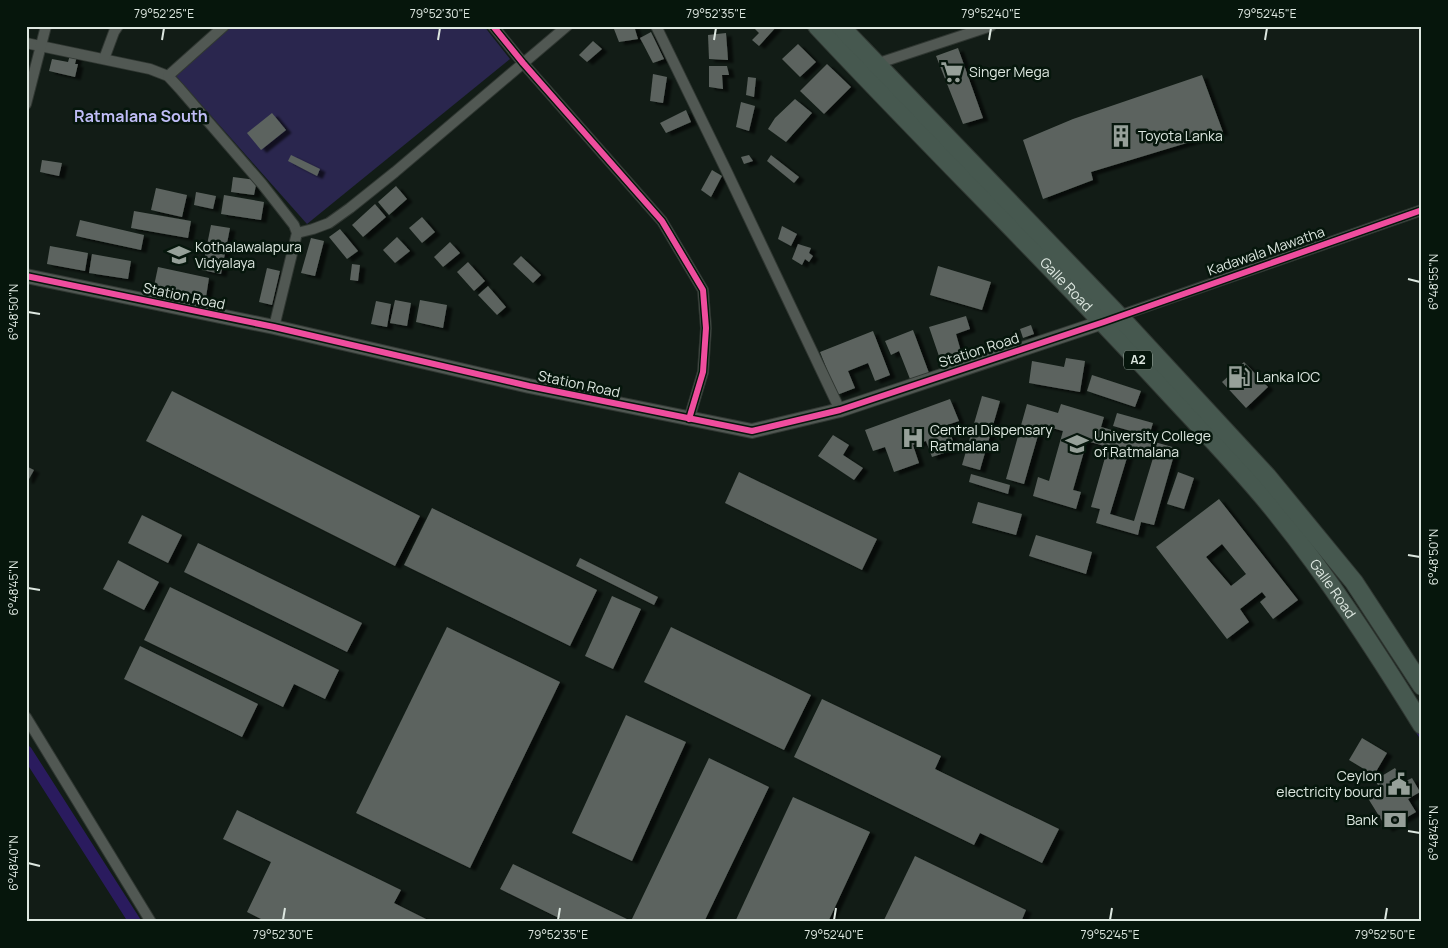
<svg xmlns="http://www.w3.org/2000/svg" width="1448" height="948" font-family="Manrope,sans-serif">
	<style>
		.green { fill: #2a264e }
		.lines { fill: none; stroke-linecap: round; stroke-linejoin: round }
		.stream { stroke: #2a1b5e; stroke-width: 4 }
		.canal { stroke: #2a1b5e; stroke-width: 12 }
		.building { fill: #5c645f; fill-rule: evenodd; filter: url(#shadow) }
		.street-casing { stroke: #303732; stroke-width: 12 }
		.secondary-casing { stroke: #303732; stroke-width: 16 }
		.highway-casing { stroke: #303732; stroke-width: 20 }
		.street { stroke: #515853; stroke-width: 10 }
		.secondary { stroke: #515853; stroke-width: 14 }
		.highway { stroke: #46584f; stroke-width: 18 }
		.cycleway-casing { stroke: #06160c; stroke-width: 9 }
		.cycleway { stroke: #ef4d9e; stroke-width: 6 }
		.ticks { fill: none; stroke: #dde7e0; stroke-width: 2 }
		.labels { text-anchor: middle; stroke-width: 5; stroke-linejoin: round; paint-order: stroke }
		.shield { fill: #06160c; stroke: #9ca8a0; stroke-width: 1 }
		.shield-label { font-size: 12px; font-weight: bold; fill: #dde7e0 }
		.poi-label { font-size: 14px; fill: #dde7e0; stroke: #06160c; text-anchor: start }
		.street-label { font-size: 14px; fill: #dde7e0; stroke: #06160c }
		.quarter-label { font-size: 16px; font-weight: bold; fill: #bfbcf5; stroke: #06160c }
		.neatline { fill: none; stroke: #dde7e0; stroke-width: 2 }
		.ticks-label { font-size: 12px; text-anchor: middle; fill: #dde7e0 }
	</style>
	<defs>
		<filter id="shadow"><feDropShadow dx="5.5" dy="3" stdDeviation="1" flood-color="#0009"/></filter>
	</defs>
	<rect width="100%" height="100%" fill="#121c16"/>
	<!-- green -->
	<path class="green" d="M232,26H484L510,59L307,224L175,75Z"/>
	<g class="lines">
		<!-- stream -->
		<path class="stream" d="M1416,729L1422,738"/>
		<!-- canal -->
		<path class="canal" d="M26,751L135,922"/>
	</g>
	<!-- building -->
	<g class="building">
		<path d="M628,26H634L638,39L619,42L614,29Z"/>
		<path d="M752,26H777L759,46L752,40L759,33Z"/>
		<path d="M651,32L664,59L653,63L640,38Z"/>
		<path d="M726,33L728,60L709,59L708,35Z"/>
		<path d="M593,41L602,49L587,62L579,55Z"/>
		<path d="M798,44L816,62L800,77L782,59Z"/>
		<path d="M958,48L983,118L963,124L936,56Z"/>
		<path d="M70,55L77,56L75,64H78L75,77L49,71L52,59L68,62Z"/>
		<path d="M827,64L851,87L824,114L800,91Z"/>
		<path d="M709,66H727L729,75H722L723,89L709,87Z"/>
		<path d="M653,74L667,77L663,103L650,101Z"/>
		<path d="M1202,75L1223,132L1091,172L1093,180L1043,199L1023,140L1073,119Z"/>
		<path d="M748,77L756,78L754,97L746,95Z"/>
		<path d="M795,99L812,113L786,142L768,129L775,118Z"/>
		<path d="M741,102L755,106L749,131L736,127Z"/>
		<path d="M686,110L691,122L666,133L660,123Z"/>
		<path d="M272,113L286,130L261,150L247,133Z"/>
		<path d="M291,155L320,169L317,176L288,161Z"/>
		<path d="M749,155L753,161L744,164L741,157Z"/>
		<path d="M771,155L799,177L794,183L767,161Z"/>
		<path d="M42,160L62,163L59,176L40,172Z"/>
		<path d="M712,170L722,176L711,197L701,190Z"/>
		<path d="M233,177L257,180L254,195L231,192Z"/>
		<path d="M396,186L407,199L389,215L378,202Z"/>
		<path d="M156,188L187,195L182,217L151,210Z"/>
		<path d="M196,192L216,196L213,209L194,205Z"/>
		<path d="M224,195L264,202L261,220L221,214Z"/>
		<path d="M375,204L386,217L363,237L352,225Z"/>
		<path d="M134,211L191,221L188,238L131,228Z"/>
		<path d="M422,217L435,232L422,243L409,228Z"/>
		<path d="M80,220L144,235L141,250L76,236Z"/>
		<path d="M211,225L230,228L221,274L202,270Z"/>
		<path d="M782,226L797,234L791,246L778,239Z"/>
		<path d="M340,229L358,251L347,259L329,237Z"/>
		<path d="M397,237L410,251L395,263L383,250Z"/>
		<path d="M311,238L324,241L315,276L301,273Z"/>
		<path d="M450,242L460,253L443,267L434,257Z"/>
		<path d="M798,244L811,248L809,253L813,256L809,262L805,259L802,265L792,259Z"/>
		<path d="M50,246L88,253L85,271L47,264Z"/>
		<path d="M92,254L131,261L128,279L89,273Z"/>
		<path d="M521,256L541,275L533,283L513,264Z"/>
		<path d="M468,262L485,281L474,291L457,272Z"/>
		<path d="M352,264L360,265L358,281L350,280Z"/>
		<path d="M938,266L991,282L982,310L930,295Z"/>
		<path d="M158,267L209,278L206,297L154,286Z"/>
		<path d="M267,268L280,271L272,305L259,302Z"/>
		<path d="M488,286L506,307L497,315L478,295Z"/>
		<path d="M395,300L411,303L407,326L390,323Z"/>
		<path d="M420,300L447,305L443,328L416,322Z"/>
		<path d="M376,301L391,304L387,327L371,324Z"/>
		<path d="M966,316L970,329L956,334L962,355L941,362L929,327Z"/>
		<path d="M1031,325L1034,334L1023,338L1020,329Z"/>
		<path d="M913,330L929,373L910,379L899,351L891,355L885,341Z"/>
		<path d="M873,331L890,375L875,381L868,363L848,371L855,388L837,395L820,352Z"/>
		<path d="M1066,358L1085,361L1080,392L1029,383L1032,361L1064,367Z"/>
		<path d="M1244,362L1268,387L1246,408L1222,382Z"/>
		<path d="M1092,375L1141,391L1135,407L1087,391Z"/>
		<path d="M172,391L420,516L395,566L146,441Z"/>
		<path d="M982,396L1000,401L980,470L962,465Z"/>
		<path d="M950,399L959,421L947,425L956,449L932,457L926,441L913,445L919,463L894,472L885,447L873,451L865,430Z"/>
		<path d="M1027,404L1058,413L1061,404L1104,417L1101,427L1176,448L1154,525L1141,522L1138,535L1096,523L1100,509L1091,507L1108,447L1087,441L1073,490L1081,492L1076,509L1033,496L1038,477L1049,481L1063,431L1041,425L1024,484L1006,479ZM1129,451L1153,458L1134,521L1110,514Z"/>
		<path d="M1117,413L1153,423L1149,436L1113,426Z"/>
		<path d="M833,435L849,445L843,455L863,468L854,480L818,456Z"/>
		<path d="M26,466L34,470L28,481L26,480Z"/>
		<path d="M739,472L877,539L862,570L725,503Z"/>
		<path d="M1178,472L1194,478L1184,509L1167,504Z"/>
		<path d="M971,474L1010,485L1008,494L969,482Z"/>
		<path d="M1219,499L1298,600L1273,619L1260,602L1266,597L1262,592L1240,609L1249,622L1227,639L1156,547ZM1222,544L1246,574L1231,586L1206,557Z"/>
		<path d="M978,502L1022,514L1016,535L972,523Z"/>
		<path d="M432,508L597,590L570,646L404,565Z"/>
		<path d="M142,515L182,535L168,563L128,543Z"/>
		<path d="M1036,535L1092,552L1086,574L1029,556Z"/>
		<path d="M198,543L362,623L347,652L184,572Z"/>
		<path d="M580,558L658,597L654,605L576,566Z"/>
		<path d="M118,560L159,582L144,610L103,589Z"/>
		<path d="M170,587L339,670L325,699L294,684L283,707L144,640Z"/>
		<path d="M612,596L641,609L613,669L585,656Z"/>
		<path d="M447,627L560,682L470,868L356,813Z"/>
		<path d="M671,627L811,695L784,750L644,682Z"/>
		<path d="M140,646L258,704L242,737L124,679Z"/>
		<path d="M822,699L941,756L935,769L1059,829L1042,863L980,833L974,845L794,757Z"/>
		<path d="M626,715L686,742L632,861L572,833Z"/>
		<path d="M1362,738L1387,753L1374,775L1349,760Z"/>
		<path d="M709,758L769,787L704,922H567L500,889L513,864L631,921Z"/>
		<path d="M1395,768L1404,782L1412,778L1420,792L1408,799L1416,812L1387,829L1366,795L1379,787L1375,780Z"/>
		<path d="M793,797L870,832L828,922H735Z"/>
		<path d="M237,810L401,890L394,903L432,922H267L247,912L271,862L223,839Z"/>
		<path d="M915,856L1026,910L1021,922H883Z"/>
	</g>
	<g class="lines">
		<defs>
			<g id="street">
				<path d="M493,26L523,63L662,221L703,290L706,328L703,372L689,419"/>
				<path d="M656,26L727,172L840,410"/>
				<path d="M26,43L150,69L168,76L180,89L262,184L294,225L297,233L274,327"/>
				<path d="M104,59L114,32L118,26"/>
				<path d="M876,64L991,26"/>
				<path d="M168,76L224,26"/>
				<path d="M26,104L46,26"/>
				<path d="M297,233L313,229L329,223L350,208L395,172L567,26"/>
				<path d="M1119,316L1422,210"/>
				<path d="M26,717L151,922"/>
			</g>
			<path id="secondary" d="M26,276L274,327L529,386L752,431L840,410L1109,320"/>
			<g id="highway">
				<path id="s1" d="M817,26C932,149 1052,266 1165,389C1202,429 1240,468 1274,510C1329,578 1376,651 1422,725"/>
				<path d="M840,26L1119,316L1267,476L1354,582L1422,686"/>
			</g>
		</defs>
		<!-- street casing -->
		<use href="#street" class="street-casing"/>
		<!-- secondary casing -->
		<use href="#secondary" class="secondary-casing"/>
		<!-- highway casing -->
		<use href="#highway" class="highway-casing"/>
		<!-- street -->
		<use href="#street" class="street"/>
		<!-- secondary -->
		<use href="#secondary" class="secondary"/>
		<!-- highway -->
		<use href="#highway" class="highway"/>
		<defs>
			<g id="cycleway">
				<path d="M493,26L523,63L662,221L703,290L706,328L703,372L689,419"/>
				<path d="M26,276L274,327L529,386L752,431L840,410L1104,322L1422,210"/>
			</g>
		</defs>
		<!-- cycleway casing -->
		<use href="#cycleway" class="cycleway-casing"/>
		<!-- cycleway -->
		<use href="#cycleway" class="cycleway"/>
	</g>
	<!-- ticks -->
	<path class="ticks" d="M162,40L164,28M438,40L440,28M714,40L716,28M989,40L991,28M1265,40L1267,28M1408,279L1420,282M28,312L40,314M1408,555L1420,557M28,588L40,590M1408,831L1420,833M28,863L40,866M283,920L285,908M558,920L560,908M834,920L836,908M1110,920L1112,908M1385,920L1387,908"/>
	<!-- icons -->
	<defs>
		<symbol id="supermarket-bare" viewBox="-9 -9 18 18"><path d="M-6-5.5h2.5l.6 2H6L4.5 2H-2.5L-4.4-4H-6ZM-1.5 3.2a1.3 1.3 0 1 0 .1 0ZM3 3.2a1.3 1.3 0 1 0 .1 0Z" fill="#96a099" stroke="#06160c" stroke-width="2.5" paint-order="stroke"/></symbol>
		<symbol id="building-bare" viewBox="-9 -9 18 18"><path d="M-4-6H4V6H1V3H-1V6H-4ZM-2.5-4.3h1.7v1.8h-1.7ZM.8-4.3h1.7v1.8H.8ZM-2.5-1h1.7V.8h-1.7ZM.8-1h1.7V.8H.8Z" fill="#96a099" stroke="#06160c" stroke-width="2.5" paint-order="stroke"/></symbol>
		<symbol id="school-bare" viewBox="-9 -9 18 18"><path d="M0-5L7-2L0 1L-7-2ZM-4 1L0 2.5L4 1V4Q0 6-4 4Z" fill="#96a099" stroke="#06160c" stroke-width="2.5" paint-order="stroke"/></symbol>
		<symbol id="fuel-bare" viewBox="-9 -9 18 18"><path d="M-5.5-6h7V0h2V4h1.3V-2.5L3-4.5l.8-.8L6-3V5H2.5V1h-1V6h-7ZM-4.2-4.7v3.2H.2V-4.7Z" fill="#96a099" stroke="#06160c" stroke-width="2.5" paint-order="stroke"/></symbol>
		<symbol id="hospital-bare" viewBox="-9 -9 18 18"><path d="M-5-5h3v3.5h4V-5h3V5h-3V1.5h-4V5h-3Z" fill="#96a099" stroke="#06160c" stroke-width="2.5" paint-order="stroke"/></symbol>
		<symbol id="university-bare" viewBox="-9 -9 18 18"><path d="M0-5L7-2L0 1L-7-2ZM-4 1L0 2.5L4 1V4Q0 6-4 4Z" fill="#96a099" stroke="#06160c" stroke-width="2.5" paint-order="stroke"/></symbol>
		<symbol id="civic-bare" viewBox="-9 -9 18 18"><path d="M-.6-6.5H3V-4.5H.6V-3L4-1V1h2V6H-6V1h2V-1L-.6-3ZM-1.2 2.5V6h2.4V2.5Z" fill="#96a099" stroke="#06160c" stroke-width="2.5" paint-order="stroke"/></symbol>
		<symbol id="bank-bare" viewBox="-9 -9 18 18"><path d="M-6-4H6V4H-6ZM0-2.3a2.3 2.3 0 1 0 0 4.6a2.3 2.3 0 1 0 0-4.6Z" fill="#96a099" stroke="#06160c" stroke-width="2.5" paint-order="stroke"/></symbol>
	</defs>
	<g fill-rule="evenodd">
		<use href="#supermarket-bare" x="936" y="56" width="32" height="32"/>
		<use href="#building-bare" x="1105" y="120" width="32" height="32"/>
		<use href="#school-bare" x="163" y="239" width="32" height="32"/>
		<use href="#fuel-bare" x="1223" y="361" width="32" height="32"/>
		<use href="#hospital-bare" x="897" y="422" width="32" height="32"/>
		<use href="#university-bare" x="1061" y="428" width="32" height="32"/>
		<use href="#civic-bare" x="1383" y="768" width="32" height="32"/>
		<use href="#bank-bare" x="1379" y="804" width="32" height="32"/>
	</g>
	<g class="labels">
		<!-- shield labels -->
		<rect class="shield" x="1124" y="350.5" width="28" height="19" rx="4"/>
		<g class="shield-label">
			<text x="1138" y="364">A2</text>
		</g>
		<!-- poi labels -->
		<g class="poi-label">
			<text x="969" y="77">Singer Mega</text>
			<text x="1138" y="141">Toyota Lanka</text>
			<text x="195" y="252">Kothalawalapura<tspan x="195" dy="16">Vidyalaya</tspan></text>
			<text x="1256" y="382">Lanka IOC</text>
			<text x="930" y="435">Central Dispensary<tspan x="930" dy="16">Ratmalana</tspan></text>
			<text x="1094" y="441">University College<tspan x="1094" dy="16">of Ratmalana</tspan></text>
			<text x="1382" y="781" text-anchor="end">Ceylon<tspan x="1382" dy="16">electricity bourd</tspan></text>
			<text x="1378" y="825" text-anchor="end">Bank</text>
		</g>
		<!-- street labels -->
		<g class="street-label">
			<text transform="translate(1266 251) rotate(-19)" y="5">Kadawala Mawatha</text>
			<text dy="5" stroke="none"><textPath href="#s1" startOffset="359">Galle Road</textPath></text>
			<text transform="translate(184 296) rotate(12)" y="5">Station Road</text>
			<text transform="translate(979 350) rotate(-18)" y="5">Station Road</text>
			<text transform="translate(579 384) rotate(12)" y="5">Station Road</text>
			<text dy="5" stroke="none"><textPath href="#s1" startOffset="764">Galle Road</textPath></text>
		</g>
		<!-- quarter labels -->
		<g class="quarter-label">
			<text x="141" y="122">Ratmalana South</text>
		</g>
	</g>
	<!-- border -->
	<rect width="1448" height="948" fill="none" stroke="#06160c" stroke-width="55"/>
	<rect x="28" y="28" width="1392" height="892" class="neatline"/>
	<g class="ticks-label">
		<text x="164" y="18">79°52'25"E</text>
		<text x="440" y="18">79°52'30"E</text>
		<text x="716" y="18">79°52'35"E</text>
		<text x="991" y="18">79°52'40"E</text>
		<text x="1267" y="18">79°52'45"E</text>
		<text transform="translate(1434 282) rotate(-90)" y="4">6°48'55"N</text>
		<text transform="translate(14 312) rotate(-90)" y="4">6°48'50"N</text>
		<text transform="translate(1434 557) rotate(-90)" y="4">6°48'50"N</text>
		<text transform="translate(14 588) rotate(-90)" y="4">6°48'45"N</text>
		<text transform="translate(1434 833) rotate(-90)" y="4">6°48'45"N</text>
		<text transform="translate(14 863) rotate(-90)" y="4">6°48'40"N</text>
		<text x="283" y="939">79°52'30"E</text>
		<text x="558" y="939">79°52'35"E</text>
		<text x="834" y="939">79°52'40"E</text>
		<text x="1110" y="939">79°52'45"E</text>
		<text x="1385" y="939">79°52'50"E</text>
	</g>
</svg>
